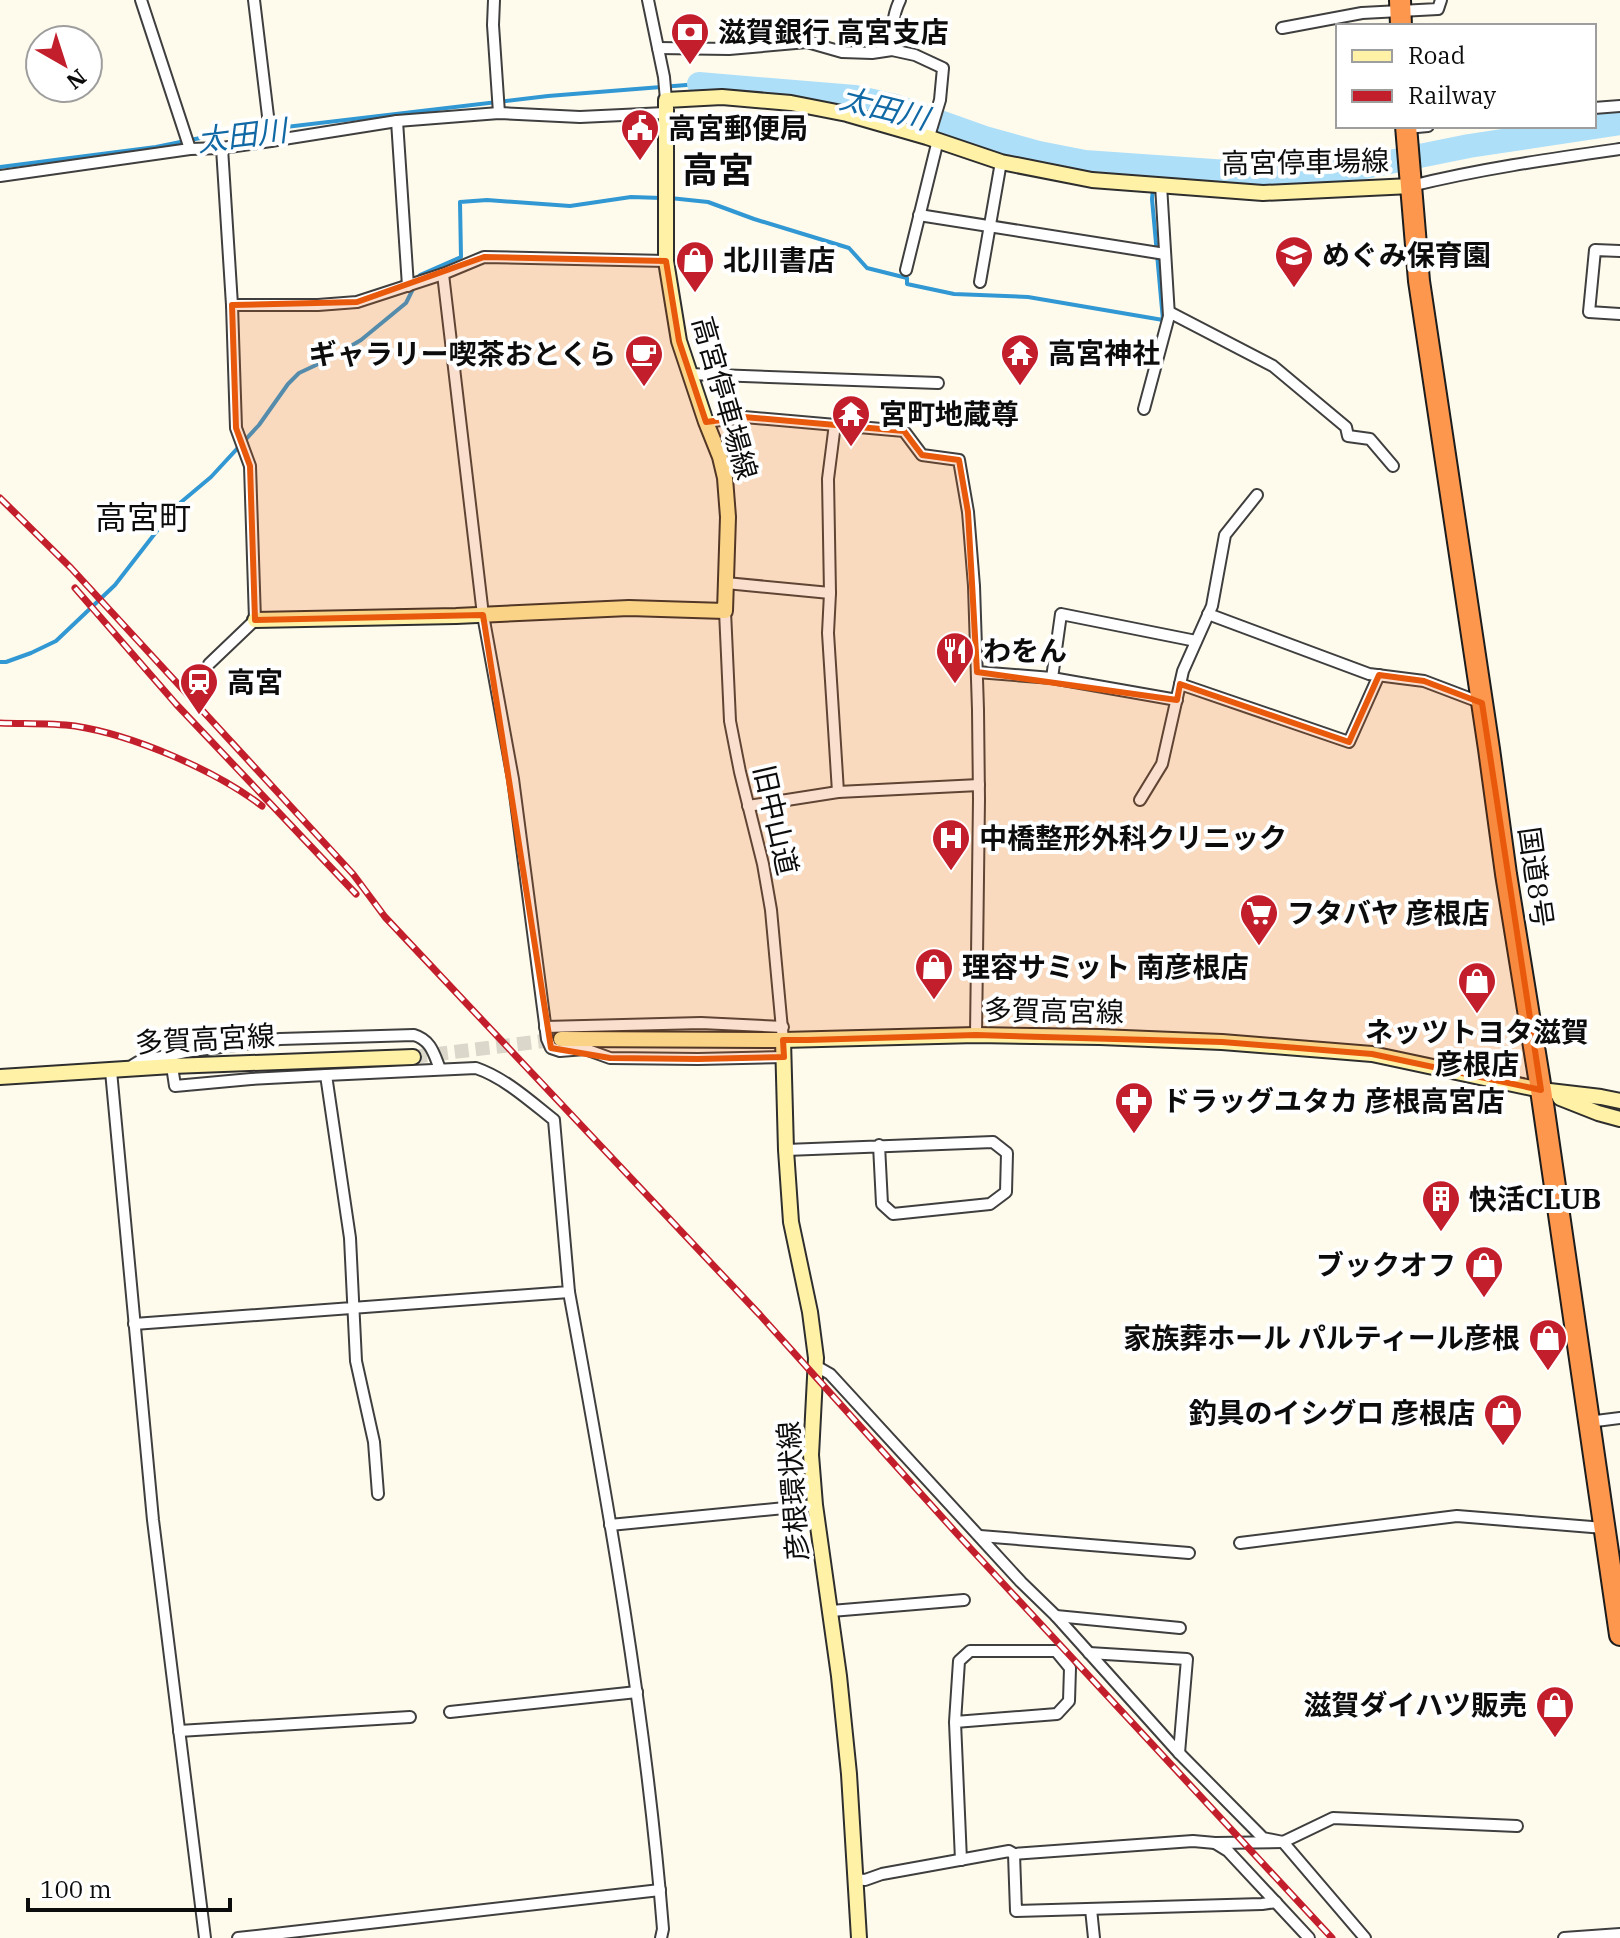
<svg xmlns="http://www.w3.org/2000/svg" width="1620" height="1938" font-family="'IBM Plex Serif','Noto Sans JP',serif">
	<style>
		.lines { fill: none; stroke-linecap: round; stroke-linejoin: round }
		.stream { stroke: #3198d4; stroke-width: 4 }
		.river { stroke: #aedff9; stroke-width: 24 }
		.secondary-tunnel { stroke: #dbd7ca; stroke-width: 14; stroke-dasharray: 14 7; stroke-linecap: butt }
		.street-casing { stroke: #3f3f3f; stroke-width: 14 }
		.secondary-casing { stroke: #2e2e2e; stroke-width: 18 }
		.highway-casing { stroke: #1d1d1d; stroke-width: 24 }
		.street { stroke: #fff; stroke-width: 10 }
		.secondary { stroke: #fff2a7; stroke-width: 14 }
		.highway { stroke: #fc974d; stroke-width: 20 }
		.rail-casing { stroke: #c31e2b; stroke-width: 7 }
		.rail { stroke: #fff; stroke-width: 4; stroke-dasharray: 12; stroke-linecap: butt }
		.marked { fill: #e8590c; fill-opacity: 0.2; stroke: #e8590c; stroke-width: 6; stroke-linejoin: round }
		.labels { text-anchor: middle; stroke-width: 8; stroke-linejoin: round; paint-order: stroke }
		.poi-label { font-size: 28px; font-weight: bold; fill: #0c0c0c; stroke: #fff; text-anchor: start }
		.street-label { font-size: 28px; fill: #0c0c0c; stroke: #fff }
		.water-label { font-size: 30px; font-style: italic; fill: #1068a4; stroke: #fff }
		.quarter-label { font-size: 32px; fill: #0c0c0c; stroke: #fff }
		.district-label { font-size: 36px; font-weight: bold; fill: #0c0c0c; stroke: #fff }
	</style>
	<rect width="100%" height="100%" fill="#fffbec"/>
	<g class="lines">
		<!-- stream -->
		<g class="stream">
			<path d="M0,167L156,147L210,136L548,96L699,84"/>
			<path d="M1154,180L1156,167"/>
			<path d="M670,198L708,202L754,219L849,248L867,268L907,278V284L954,294L1028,297L1163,320L1152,199L1153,189"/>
			<path d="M418,279L420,275L461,257L460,202L487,200L570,206L631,197L662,198"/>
			<path d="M0,662H6L31,653L56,641L115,585L170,514L180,503L211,477L259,425L288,384L299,373L329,359L361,340L406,303L414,287"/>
		</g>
		<!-- river -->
		<path class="river" d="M699,84L855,97L895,106L985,138L1039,153L1085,162L1256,174L1360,168L1469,146L1620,123"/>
		<!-- secondary-tunnel -->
		<path class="secondary-tunnel" d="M413,1057L560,1039"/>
		<defs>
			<g id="street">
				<path d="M141,0L190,149"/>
				<path d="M254,0L271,141"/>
				<path d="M494,0L493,25L499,113"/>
				<path d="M648,0L664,77L666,100"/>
				<path d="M1282,28L1362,13L1438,9L1441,0"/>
				<path d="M658,48L729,49L807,42L842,52L872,53L892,50L915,55L943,68L940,100L930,133L927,137"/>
				<path d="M892,50C892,32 892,16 900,0"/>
				<path d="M1594,108L1620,106"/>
				<path d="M397,121L408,286"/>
				<path d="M1406,128L1428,126"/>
				<path d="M0,176L190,149L222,148L271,141L397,121L499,113L580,117L665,113"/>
				<path d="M1411,186C1479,169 1550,159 1620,149"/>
				<path d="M919,215L1165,254"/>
				<path d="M1620,251L1595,250L1589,312L1620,314"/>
				<path d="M906,270L938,140"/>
				<path d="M443,274L483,615L513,779L547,1039L551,1048L560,1051L585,1049L610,1058L698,1059L784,1057"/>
				<path d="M980,282L1001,162"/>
				<path d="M232,305H318L357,302L443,274L484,257L666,261"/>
				<path d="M1169,312L1273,366L1346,427L1348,436L1370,439L1393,466"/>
				<path d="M689,374L938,383"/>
				<path d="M1144,409L1169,316L1161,185"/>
				<path d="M706,422L744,417L904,431L922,455L959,460L968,512L974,586L978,710L979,799L976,1035"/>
				<path d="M835,424L828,479L830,593L828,633L838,792"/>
				<path d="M726,583L830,593"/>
				<path d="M725,611L730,721L740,772L763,864L771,910L783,1040"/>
				<path d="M1208,614L1369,674L1424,681L1482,703"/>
				<path d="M209,664L255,620L250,466L236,428L232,305L222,148"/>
				<path d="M977,672L1052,678"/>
				<path d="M1180,684L1349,742L1379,675"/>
				<path d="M1177,700L1052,678L1061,614L1196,641"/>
				<path d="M1140,800L1162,764L1183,671L1212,606L1225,535L1257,495"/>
				<path d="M748,806L838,792L979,785"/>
				<path d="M545,1027L701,1023L783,1027"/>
				<path d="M133,1065L138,1062L185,1052L280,1039L414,1035C431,1040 434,1054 440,1069"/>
				<path d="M172,1066L175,1086L251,1079L326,1075"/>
				<path d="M111,1071L153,1520L205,1938"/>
				<path d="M786,1150L993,1142L1007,1153L1006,1192L990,1204L893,1214L882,1204L879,1145"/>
				<path d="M569,1292C608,1503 646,1715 663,1929L661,1938"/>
				<path d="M134,1324L569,1292L554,1120C530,1101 505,1078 476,1068L326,1075L350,1238L356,1361L374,1442L378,1494"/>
				<path d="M816,1366L830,1374L1021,1582L1056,1616L1179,1753L1263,1838L1283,1842L1365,1938"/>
				<path d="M1588,1422L1620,1418"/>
				<path d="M610,1525L815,1505"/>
				<path d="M980,1536L1189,1553"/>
				<path d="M1240,1543L1457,1516L1604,1528"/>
				<path d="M831,1611L964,1600"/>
				<path d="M1056,1616L1180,1628"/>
				<path d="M1089,1653L1187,1659L1179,1753"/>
				<path d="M450,1712L637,1692"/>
				<path d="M955,1722L1057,1714L1069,1701L1070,1668L1056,1651H970L959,1661L955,1722L961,1860"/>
				<path d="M179,1731L410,1717"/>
				<path d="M1215,1843L1228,1851L1309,1938"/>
				<path d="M1014,1854L1016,1911L1262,1904L1276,1902"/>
				<path d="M855,1879L865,1880L882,1874L1009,1851L1014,1854L1193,1841L1215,1843L1283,1842L1333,1818L1517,1826"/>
				<path d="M1091,1909L1094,1938"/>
				<path d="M238,1938L660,1890"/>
				<path d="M1564,1938L1620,1934"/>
			</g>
			<g id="secondary">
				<path d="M255,620L456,616L629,608L725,611L728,517L725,478L720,457L706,422L679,341L666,261V100L722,97L791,103L847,114L927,137L1001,162L1092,180L1263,193L1411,186"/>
				<path d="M561,1039L783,1040L976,1035L1100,1037L1222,1042L1372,1054L1541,1090L1601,1097L1620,1101"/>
				<path d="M783,1040L786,1150L791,1222L810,1312L816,1358L811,1455L815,1505L839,1676L849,1774L859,1938"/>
				<path d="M0,1077L172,1066L413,1057"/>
				<path d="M1560,1098L1598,1113L1620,1119"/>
			</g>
			<g id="highway">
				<path d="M1400,0L1401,26"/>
				<path d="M1406,126L1419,281L1489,749L1506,874L1541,1090L1620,1635"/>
			</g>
		</defs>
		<!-- street casing -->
		<use href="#street" class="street-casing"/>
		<!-- secondary casing -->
		<use href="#secondary" class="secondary-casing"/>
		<!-- highway casing -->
		<use href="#highway" class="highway-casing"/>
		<!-- street -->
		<use href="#street" class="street"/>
		<!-- secondary -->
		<use href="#secondary" class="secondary"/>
		<!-- highway -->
		<use href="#highway" class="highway"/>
		<defs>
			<g id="rail">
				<path d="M0,498L71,568L353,874L385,917L760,1315L959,1536L1332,1938"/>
				<path d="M75,588L176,704L356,894"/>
				<path d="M0,723C25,724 50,723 75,726C133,735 215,770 262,806"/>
			</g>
		</defs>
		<!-- rail casing -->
		<use href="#rail" class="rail-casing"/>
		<!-- rail -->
		<use href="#rail" class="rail"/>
	</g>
	<!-- marked area -->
	<path class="marked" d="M484,257L666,261L679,341L706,422L744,417L904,431L922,455L959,460L968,512L977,672L1177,700L1180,684L1349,742L1379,675L1424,681L1482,703L1541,1090L1372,1054L1222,1042L976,1035L808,1040H783L784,1057L698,1059L610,1058L551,1048L483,615L255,620L250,466L236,428L232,305L357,302Z"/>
	<!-- icons -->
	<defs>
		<symbol id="bank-pin" viewBox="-11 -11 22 30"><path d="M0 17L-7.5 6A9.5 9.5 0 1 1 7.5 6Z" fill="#c31e2b" stroke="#fff"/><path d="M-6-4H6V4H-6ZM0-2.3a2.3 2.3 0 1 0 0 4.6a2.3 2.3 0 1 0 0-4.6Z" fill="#fff"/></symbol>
		<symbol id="civic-pin" viewBox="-11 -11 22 30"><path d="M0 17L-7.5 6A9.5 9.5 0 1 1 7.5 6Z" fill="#c31e2b" stroke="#fff"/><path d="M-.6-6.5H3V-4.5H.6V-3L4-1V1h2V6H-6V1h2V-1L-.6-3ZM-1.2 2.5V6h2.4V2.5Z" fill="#fff"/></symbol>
		<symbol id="school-pin" viewBox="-11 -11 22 30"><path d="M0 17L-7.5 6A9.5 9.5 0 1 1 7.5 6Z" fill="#c31e2b" stroke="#fff"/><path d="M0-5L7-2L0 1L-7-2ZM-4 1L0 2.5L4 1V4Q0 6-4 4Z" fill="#fff"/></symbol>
		<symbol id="shop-pin" viewBox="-11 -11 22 30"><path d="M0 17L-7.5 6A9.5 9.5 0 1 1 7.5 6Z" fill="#c31e2b" stroke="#fff"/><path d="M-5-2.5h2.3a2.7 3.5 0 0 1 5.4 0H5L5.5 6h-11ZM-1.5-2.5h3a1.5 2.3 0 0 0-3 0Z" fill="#fff"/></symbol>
		<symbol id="temple-pin" viewBox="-11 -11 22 30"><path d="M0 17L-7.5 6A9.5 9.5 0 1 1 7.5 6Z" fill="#c31e2b" stroke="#fff"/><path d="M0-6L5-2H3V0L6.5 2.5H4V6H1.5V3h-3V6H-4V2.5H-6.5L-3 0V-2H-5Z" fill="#fff"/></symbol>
		<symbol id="cafe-pin" viewBox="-11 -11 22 30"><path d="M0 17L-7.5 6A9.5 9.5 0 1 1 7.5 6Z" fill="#c31e2b" stroke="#fff"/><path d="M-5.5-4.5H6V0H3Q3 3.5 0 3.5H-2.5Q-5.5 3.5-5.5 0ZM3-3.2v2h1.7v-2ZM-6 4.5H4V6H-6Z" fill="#fff"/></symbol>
		<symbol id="restaurant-pin" viewBox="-11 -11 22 30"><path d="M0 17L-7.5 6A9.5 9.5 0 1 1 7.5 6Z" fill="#c31e2b" stroke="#fff"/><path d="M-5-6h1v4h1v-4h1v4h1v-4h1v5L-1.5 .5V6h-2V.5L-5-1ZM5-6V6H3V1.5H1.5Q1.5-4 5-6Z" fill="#fff"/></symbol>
		<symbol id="station-pin" viewBox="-11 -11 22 30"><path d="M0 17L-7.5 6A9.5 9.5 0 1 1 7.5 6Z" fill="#c31e2b" stroke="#fff"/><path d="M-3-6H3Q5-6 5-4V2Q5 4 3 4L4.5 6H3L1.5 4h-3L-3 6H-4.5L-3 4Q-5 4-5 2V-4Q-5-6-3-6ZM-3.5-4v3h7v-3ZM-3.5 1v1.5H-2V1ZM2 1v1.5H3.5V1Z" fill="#fff"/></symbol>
		<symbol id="hospital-pin" viewBox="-11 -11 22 30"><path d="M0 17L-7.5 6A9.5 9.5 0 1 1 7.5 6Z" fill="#c31e2b" stroke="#fff"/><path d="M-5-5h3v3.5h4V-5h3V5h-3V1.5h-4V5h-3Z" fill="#fff"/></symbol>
		<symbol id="supermarket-pin" viewBox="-11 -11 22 30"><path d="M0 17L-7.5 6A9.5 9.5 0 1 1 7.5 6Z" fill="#c31e2b" stroke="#fff"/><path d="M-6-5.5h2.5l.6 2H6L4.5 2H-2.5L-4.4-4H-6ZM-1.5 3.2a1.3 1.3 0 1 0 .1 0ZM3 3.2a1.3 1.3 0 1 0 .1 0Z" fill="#fff"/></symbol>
		<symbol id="pharmacy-pin" viewBox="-11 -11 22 30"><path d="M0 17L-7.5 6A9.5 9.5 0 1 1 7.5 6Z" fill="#c31e2b" stroke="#fff"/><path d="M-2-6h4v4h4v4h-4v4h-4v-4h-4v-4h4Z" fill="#fff"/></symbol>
		<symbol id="building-pin" viewBox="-11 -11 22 30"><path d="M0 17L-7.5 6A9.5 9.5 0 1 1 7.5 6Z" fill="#c31e2b" stroke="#fff"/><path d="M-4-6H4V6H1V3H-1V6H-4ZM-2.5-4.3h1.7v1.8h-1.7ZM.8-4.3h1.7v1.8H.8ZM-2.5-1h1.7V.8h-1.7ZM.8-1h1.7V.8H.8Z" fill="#fff"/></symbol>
	</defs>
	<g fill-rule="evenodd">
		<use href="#bank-pin" x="668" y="10" width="44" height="60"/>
		<use href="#civic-pin" x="618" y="106" width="44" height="60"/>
		<use href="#school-pin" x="1272" y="233" width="44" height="60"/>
		<use href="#shop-pin" x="673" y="238" width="44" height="60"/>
		<use href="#temple-pin" x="998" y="331" width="44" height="60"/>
		<use href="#cafe-pin" x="622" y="332" width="44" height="60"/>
		<use href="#temple-pin" x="829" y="392" width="44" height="60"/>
		<use href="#restaurant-pin" x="933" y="629" width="44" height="60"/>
		<use href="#station-pin" x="177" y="660" width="44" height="60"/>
		<use href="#hospital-pin" x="929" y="816" width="44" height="60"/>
		<use href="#supermarket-pin" x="1237" y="891" width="44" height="60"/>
		<use href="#shop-pin" x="912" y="945" width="44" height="60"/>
		<use href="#shop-pin" x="1455" y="959" width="44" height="60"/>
		<use href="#pharmacy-pin" x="1112" y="1079" width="44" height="60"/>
		<use href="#building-pin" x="1419" y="1177" width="44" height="60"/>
		<use href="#shop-pin" x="1462" y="1243" width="44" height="60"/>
		<use href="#shop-pin" x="1526" y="1316" width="44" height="60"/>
		<use href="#shop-pin" x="1481" y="1391" width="44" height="60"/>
		<use href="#shop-pin" x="1533" y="1683" width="44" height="60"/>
	</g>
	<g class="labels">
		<!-- poi labels -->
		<g class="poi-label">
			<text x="718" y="42">滋賀銀行 高宮支店</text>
			<text x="668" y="138">高宮郵便局</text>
			<text x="1322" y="265">めぐみ保育園</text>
			<text x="723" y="270">北川書店</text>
			<text x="1048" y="363">高宮神社</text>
			<text x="616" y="364" text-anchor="end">ギャラリー喫茶おとくら</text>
			<text x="879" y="424">宮町地蔵尊</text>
			<text x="983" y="661">わをん</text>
			<text x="227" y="692">高宮</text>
			<text x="979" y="848">中橋整形外科クリニック</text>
			<text x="1287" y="923">フタバヤ 彦根店</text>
			<text x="962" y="977">理容サミット 南彦根店</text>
			<text x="1477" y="1042" text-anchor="middle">ネッツトヨタ滋賀<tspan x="1477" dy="32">彦根店</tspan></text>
			<text x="1162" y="1111">ドラッグユタカ 彦根高宮店</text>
			<text x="1469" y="1209">快活CLUB</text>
			<text x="1456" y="1275" text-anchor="end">ブックオフ</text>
			<text x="1520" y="1348" text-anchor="end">家族葬ホール パルティール彦根</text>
			<text x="1475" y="1423" text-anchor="end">釣具のイシグロ 彦根店</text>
			<text x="1527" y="1715" text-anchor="end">滋賀ダイハツ販売</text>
		</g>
		<!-- street labels -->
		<g class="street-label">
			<text transform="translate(1305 162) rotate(-1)" y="10">高宮停車場線</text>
			<text transform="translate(725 398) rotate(74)" y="10">高宮停車場線</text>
			<text transform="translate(776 820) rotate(77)" y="10">旧中山道</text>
			<text transform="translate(1536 877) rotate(82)" y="10">国道8号</text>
			<text transform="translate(1054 1011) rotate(1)" y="10">多賀高宮線</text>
			<text transform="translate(205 1039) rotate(-3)" y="10">多賀高宮線</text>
			<text transform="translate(793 1491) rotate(-94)" y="10">彦根環状線</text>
		</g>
		<!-- water labels -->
		<g class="water-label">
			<text transform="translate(884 109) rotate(14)" y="10">太田川</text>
			<text transform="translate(242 136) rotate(-7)" y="10">太田川</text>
		</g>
		<!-- quarter labels -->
		<g class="quarter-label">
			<text x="143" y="529">高宮町</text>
		</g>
		<!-- district labels -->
		<g class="district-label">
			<text x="718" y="183">高宮</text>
		</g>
	</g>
	<!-- legend -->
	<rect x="1336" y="24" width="260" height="104" fill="#ffffff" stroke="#9e9e9e" stroke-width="2"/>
	<rect x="1352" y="50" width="40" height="12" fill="#fff2a7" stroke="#9e9e9e" stroke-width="2"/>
	<text x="1408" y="64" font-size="24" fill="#0c0c0c">Road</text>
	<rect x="1352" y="90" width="40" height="12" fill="#c31e2b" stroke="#9e9e9e" stroke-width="2"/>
	<text x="1408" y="104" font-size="24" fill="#0c0c0c">Railway</text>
	<!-- north arrow -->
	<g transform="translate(64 64) rotate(141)"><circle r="38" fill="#ffffff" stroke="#9e9e9e" stroke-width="2"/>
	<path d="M0-6L14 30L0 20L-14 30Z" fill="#c31e2b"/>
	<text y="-12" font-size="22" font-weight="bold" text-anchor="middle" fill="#0c0c0c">N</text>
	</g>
	<!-- scale -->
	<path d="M28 1898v12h202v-12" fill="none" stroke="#0c0c0c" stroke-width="4"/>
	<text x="40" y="1898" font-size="24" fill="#0c0c0c" stroke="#ffffff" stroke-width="6" paint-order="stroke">100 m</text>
</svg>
